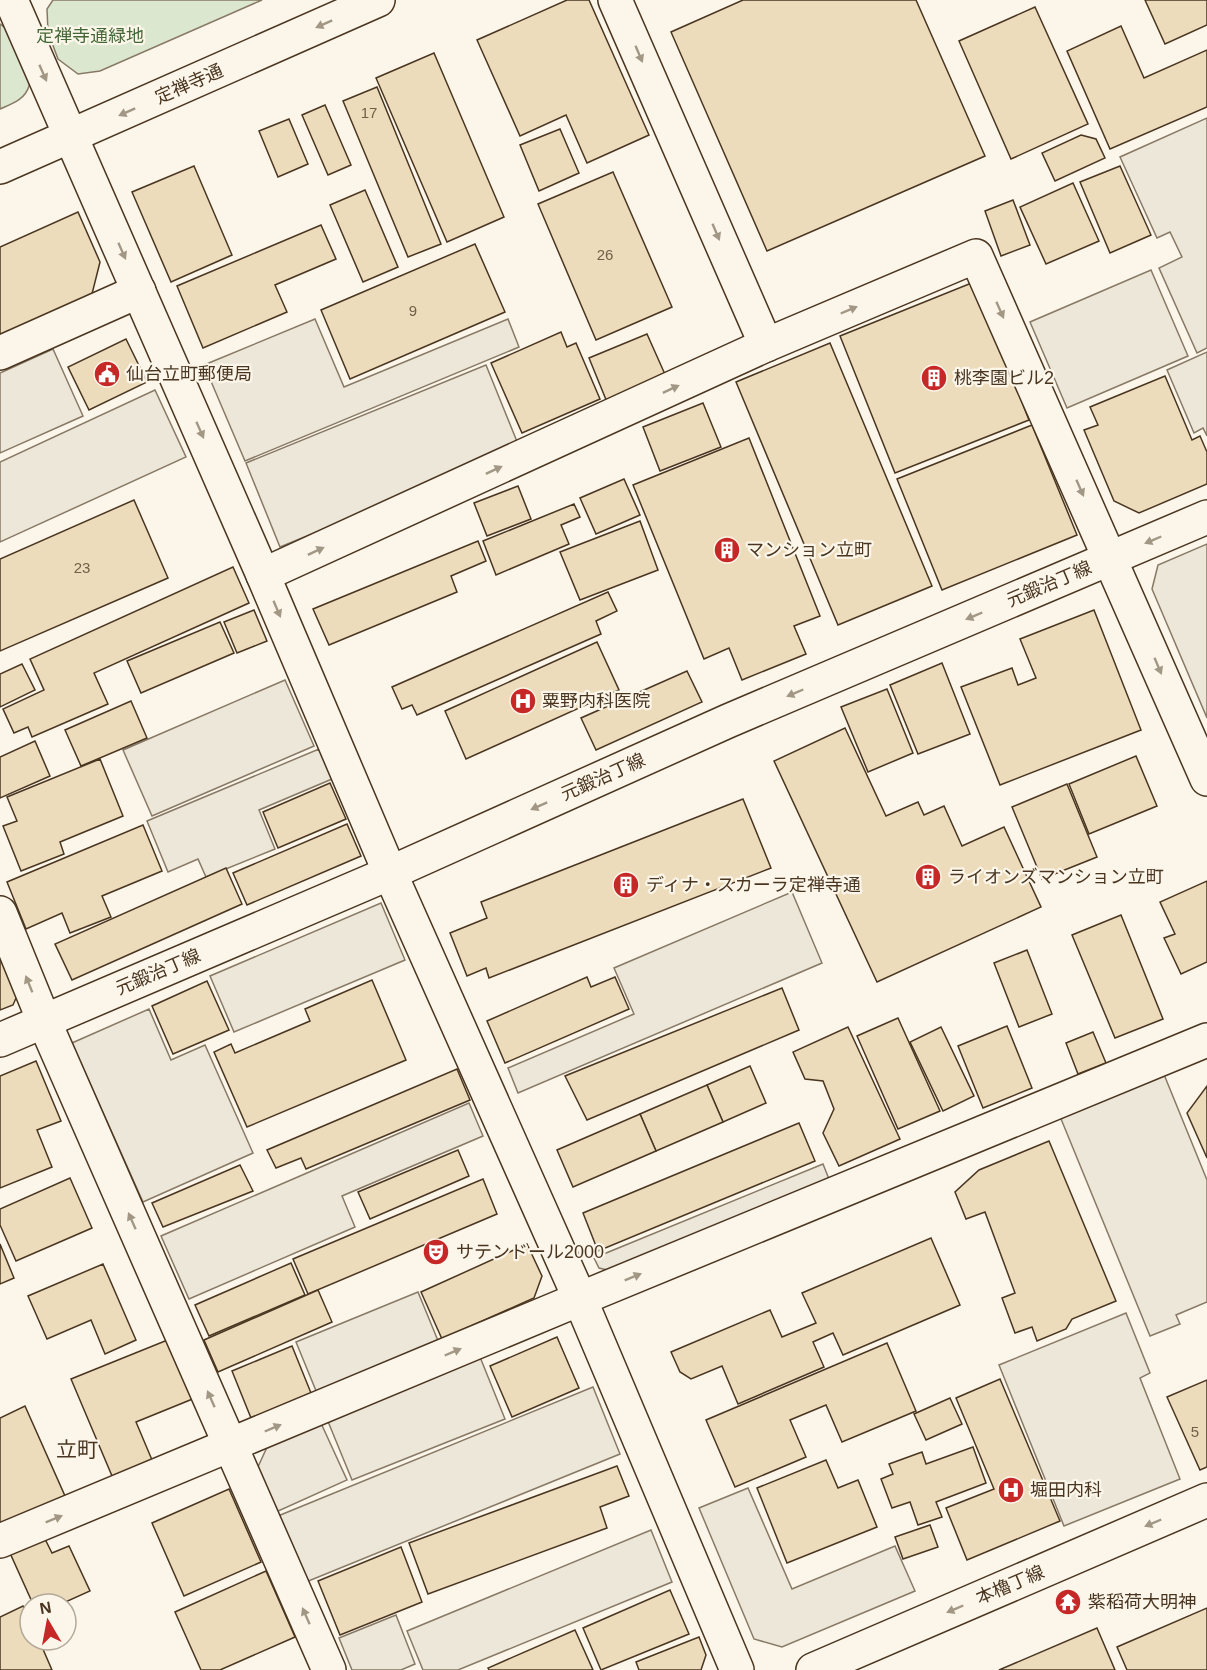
<svg xmlns="http://www.w3.org/2000/svg" width="1207" height="1670" font-family="Helvetica,'Noto Sans JP',sans-serif">
	<style>
		.green { fill: #dce7d0; stroke: #887966; stroke-width: 1.5 }
		.parking { fill: #ede7d9; stroke: #887966; stroke-width: 1.5 }
		.building { fill: #ecdcbc; stroke: #4a3520; stroke-width: 1.5 }
		.lines { fill: none; stroke-linecap: round; stroke-linejoin: round }
		.minor-casing { stroke: #4a3520; stroke-width: 36 }
		.minor { stroke: #fbf6e9; stroke-width: 33 }
		.oneway { fill: #a29684 }
		.labels { text-anchor: middle; stroke-width: 4.5; stroke-linejoin: round; paint-order: stroke }
		.number-label { font-size: 15px; fill: #725f47 }
		.park-label { font-size: 18px; fill: #436837; stroke: #fbf6e9 }
		.street-label { font-size: 18px; fill: #4a3520; stroke: #fbf6e9 }
		.poi-label { font-size: 18px; fill: #4a3520; stroke: #fbf6e9; text-anchor: start }
		.quarter-label { font-size: 21px; fill: #4a3520; stroke: #fbf6e9 }
	</style>
	<rect width="100%" height="100%" fill="#fbf6e9"/>
	<!-- green -->
	<g class="green">
		<path d="M53,0H262L100,71L78,74L58,59L48,32L47,9Z"/>
		<path d="M0,24C14,32 33,69 29,86C25,100 11,104 0,109Z"/>
	</g>
	<!-- parking -->
	<g class="parking">
		<path d="M1207,118V348L1197,353L1159,268L1182,257L1170,232L1157,238L1120,157Z"/>
		<path d="M1151,270L1188,356L1067,408L1030,322Z"/>
		<path d="M315,319L344,387L508,319L519,347L245,461L204,365Z"/>
		<path d="M53,349L83,416L0,453V373Z"/>
		<path d="M1207,352V436L1203,428L1194,433L1167,370Z"/>
		<path d="M486,365L520,449L280,547L246,463Z"/>
		<path d="M155,390L186,457L0,542V462Z"/>
		<path d="M1207,544V718L1152,589L1158,565Z"/>
		<path d="M285,680L314,746L152,816L123,750Z"/>
		<path d="M319,749L332,779L259,810L275,849L206,877L198,859L168,872L147,821Z"/>
		<path d="M792,892L822,963L518,1093L508,1068L634,1014L614,968Z"/>
		<path d="M381,903L405,960L234,1032L210,976Z"/>
		<path d="M149,1009L171,1060L205,1045L253,1153L143,1202L72,1043Z"/>
		<path d="M1163,1072L1207,1180V1302L1176,1315L1180,1324L1150,1336L1059,1114Z"/>
		<path d="M469,1103L483,1136L342,1196L355,1227L189,1299L161,1236Z"/>
		<path d="M823,1164L831,1184L616,1272L599,1268L594,1258Z"/>
		<path d="M418,1292L441,1348L319,1398L296,1342Z"/>
		<path d="M1126,1313L1150,1373L1140,1378L1180,1479L1064,1526L999,1365Z"/>
		<path d="M480,1357L505,1419L352,1480L327,1419Z"/>
		<path d="M593,1387L620,1454L306,1582L278,1516Z"/>
		<path d="M320,1421L347,1480L276,1512L257,1469L268,1445Z"/>
		<path d="M748,1488L792,1589L895,1546L915,1591L782,1647L754,1639L699,1508Z"/>
		<path d="M651,1530L672,1582L458,1670H423L407,1631Z"/>
		<path d="M396,1615L415,1664L401,1670H352L339,1638Z"/>
	</g>
	<!-- building -->
	<g class="building">
		<path d="M567,0H589L649,135L587,163L566,115L520,136L477,40Z"/>
		<path d="M743,0H916L985,156L767,251L671,32Z"/>
		<path d="M1145,0H1207V25L1165,44Z"/>
		<path d="M1035,7L1088,124L1011,159L959,41Z"/>
		<path d="M1121,26L1144,78L1207,50V107L1110,149L1067,51Z"/>
		<path d="M434,53L504,217L447,242L376,78Z"/>
		<path d="M377,87L441,244L408,257L343,101Z"/>
		<path d="M325,105L351,165L328,175L302,115Z"/>
		<path d="M289,119L308,164L278,177L259,131Z"/>
		<path d="M560,129L579,173L539,191L520,145Z"/>
		<path d="M1081,135L1096,139L1105,158L1055,181L1042,153Z"/>
		<path d="M194,166L232,255L171,282L132,192Z"/>
		<path d="M1120,166L1151,235L1110,253L1080,182Z"/>
		<path d="M613,172L672,307L596,340L538,204Z"/>
		<path d="M1073,183L1099,241L1046,264L1020,207Z"/>
		<path d="M365,190L398,267L363,282L330,205Z"/>
		<path d="M1013,200L1030,245L1001,256L985,211Z"/>
		<path d="M78,212L100,262L92,294L0,335V247Z"/>
		<path d="M321,225L336,259L275,285L287,312L203,348L177,286Z"/>
		<path d="M475,244L505,312L350,379L321,310Z"/>
		<path d="M974,282L1029,420L895,473L840,336Z"/>
		<path d="M561,332L567,347L576,343L600,399L522,433L491,363Z"/>
		<path d="M647,334L668,381L609,407L589,358Z"/>
		<path d="M126,339L147,382L89,410L68,367Z"/>
		<path d="M830,343L932,586L838,625L736,382Z"/>
		<path d="M1165,376L1192,440L1200,436L1207,452V484L1139,513L1114,501L1084,430L1098,425L1090,407Z"/>
		<path d="M703,403L721,447L660,471L643,427Z"/>
		<path d="M1032,425L1077,535L942,590L897,479Z"/>
		<path d="M749,438L820,616L794,626L806,654L742,680L729,648L704,659L633,485Z"/>
		<path d="M624,479L640,515L596,534L580,498Z"/>
		<path d="M518,486L531,519L487,536L474,503Z"/>
		<path d="M134,500L168,578L0,651V559Z"/>
		<path d="M574,504L580,517L561,525L569,544L496,575L483,541Z"/>
		<path d="M640,521L658,570L580,600L560,552Z"/>
		<path d="M478,541L486,561L451,576L457,592L329,645L313,609Z"/>
		<path d="M233,567L249,603L94,673L108,704L32,737L28,727L14,733L3,709L44,690L30,659Z"/>
		<path d="M608,592L617,611L596,621L601,634L417,715L412,705L402,709L392,687Z"/>
		<path d="M254,610L267,641L237,653L224,622Z"/>
		<path d="M1094,610L1141,730L1000,785L961,687L1012,668L1018,685L1036,678L1020,639Z"/>
		<path d="M220,622L234,653L141,693L127,661Z"/>
		<path d="M597,642L619,690L466,759L445,711Z"/>
		<path d="M942,663L970,734L918,754L890,685Z"/>
		<path d="M22,664L35,690L0,707V674Z"/>
		<path d="M687,671L702,702L596,750L581,718Z"/>
		<path d="M887,689L913,753L868,772L841,707Z"/>
		<path d="M131,701L147,738L81,766L65,730Z"/>
		<path d="M845,728L886,816L918,802L924,815L944,806L962,846L1004,827L1041,907L877,982L774,761Z"/>
		<path d="M35,741L50,776L0,798V757Z"/>
		<path d="M1136,756L1157,806L1089,834L1069,784Z"/>
		<path d="M100,759L123,816L60,842L64,854L21,871L3,826L17,821L7,797Z"/>
		<path d="M330,783L346,819L278,848L263,812Z"/>
		<path d="M1067,784L1097,857L1042,879L1012,807Z"/>
		<path d="M743,799L771,868L489,978L486,968L467,976L450,933L487,918L481,902Z"/>
		<path d="M347,824L361,856L247,905L233,873Z"/>
		<path d="M143,825L162,871L102,896L111,917L70,933L62,913L26,929L7,882Z"/>
		<path d="M226,868L242,904L72,980L55,944Z"/>
		<path d="M1207,881V962L1181,974L1164,938L1175,934L1160,902Z"/>
		<path d="M1121,915L1163,1019L1115,1038L1072,935Z"/>
		<path d="M0,940L20,989L13,1005L0,1010Z"/>
		<path d="M1027,950L1052,1014L1019,1027L994,963Z"/>
		<path d="M587,977L591,987L615,977L629,1009L505,1063L487,1021Z"/>
		<path d="M372,980L406,1060L247,1127L214,1052L231,1044L235,1053L310,1021L305,1009Z"/>
		<path d="M207,981L229,1030L173,1054L152,1006Z"/>
		<path d="M782,988L799,1030L587,1120L565,1076Z"/>
		<path d="M898,1018L940,1111L898,1129L857,1036Z"/>
		<path d="M1007,1026L1032,1088L983,1108L958,1046Z"/>
		<path d="M848,1027L900,1139L839,1166L823,1133L834,1109L823,1081L805,1079L793,1052Z"/>
		<path d="M941,1027L974,1096L943,1111L910,1042Z"/>
		<path d="M1093,1032L1106,1063L1078,1074L1066,1043Z"/>
		<path d="M36,1061L61,1121L37,1130L52,1167L0,1188V1076Z"/>
		<path d="M750,1066L766,1103L723,1122L707,1085Z"/>
		<path d="M457,1069L470,1100L306,1169L301,1158L276,1168L267,1150Z"/>
		<path d="M707,1085L723,1122L656,1151L640,1114Z"/>
		<path d="M1207,1086V1158L1187,1113Z"/>
		<path d="M640,1114L656,1151L573,1187L557,1150Z"/>
		<path d="M799,1123L815,1161L598,1251L583,1213Z"/>
		<path d="M1049,1141L1116,1301L1072,1319L1066,1329L1037,1341L1032,1327L1015,1333L1002,1298L1015,1293L985,1212L966,1219L955,1192L979,1170Z"/>
		<path d="M458,1150L469,1176L370,1219L358,1192Z"/>
		<path d="M240,1165L253,1191L163,1227L152,1203Z"/>
		<path d="M70,1178L92,1228L16,1261L0,1225V1209Z"/>
		<path d="M483,1179L497,1214L308,1294L293,1259Z"/>
		<path d="M931,1238L960,1305L843,1355L833,1333L813,1342L824,1367L738,1404L722,1366L691,1379L680,1372L671,1352L770,1310L782,1337L816,1323L802,1293Z"/>
		<path d="M0,1244L14,1278L0,1284Z"/>
		<path d="M527,1244L542,1276L534,1298L442,1339L421,1292Z"/>
		<path d="M291,1263L305,1295L209,1336L195,1305Z"/>
		<path d="M103,1264L136,1340L105,1354L91,1320L47,1339L28,1296Z"/>
		<path d="M318,1290L332,1322L218,1372L204,1340Z"/>
		<path d="M557,1337L579,1388L512,1417L490,1366Z"/>
		<path d="M170,1339L195,1398L136,1422L155,1467L115,1483L71,1379Z"/>
		<path d="M887,1343L916,1411L842,1442L826,1405L790,1420L806,1457L735,1487L706,1420Z"/>
		<path d="M292,1346L311,1393L251,1418L232,1371Z"/>
		<path d="M1000,1379L1060,1521L967,1560L946,1508L994,1489L956,1398Z"/>
		<path d="M1207,1380V1467L1200,1470L1167,1397Z"/>
		<path d="M950,1398L962,1424L926,1440L914,1414Z"/>
		<path d="M25,1406L65,1496L0,1526V1418Z"/>
		<path d="M973,1447L986,1483L936,1502L942,1517L918,1525L910,1502L892,1508L881,1479L893,1474L889,1464L922,1452L926,1464Z"/>
		<path d="M826,1460L838,1488L858,1480L877,1527L787,1563L757,1488Z"/>
		<path d="M617,1466L629,1496L600,1507L607,1528L428,1594L409,1543Z"/>
		<path d="M229,1489L261,1562L184,1596L152,1523Z"/>
		<path d="M930,1525L938,1547L903,1559L895,1537Z"/>
		<path d="M44,1537L52,1553L69,1546L90,1591L61,1604H33L10,1553Z"/>
		<path d="M401,1547L422,1602L340,1635L318,1581Z"/>
		<path d="M266,1571L295,1637L220,1670H201L175,1612Z"/>
		<path d="M670,1590L689,1634L601,1670L583,1628Z"/>
		<path d="M23,1606L30,1621V1640H39L52,1670H0V1617Z"/>
		<path d="M1207,1608V1670H1127L1117,1647Z"/>
		<path d="M1097,1628L1115,1670H999Z"/>
		<path d="M575,1630L593,1670H489L488,1668Z"/>
		<path d="M699,1637L706,1655L701,1670H639L636,1662Z"/>
	</g>
	<g class="lines">
		<defs>
			<g id="minor">
				<path d="M11,0L263,575L390,873L580,1299L737,1670"/>
				<path d="M615,0L766,345"/>
				<path d="M0,167L378,0"/>
				<path d="M0,353L139,291"/>
				<path d="M263,575L766,345L976,256L1207,779"/>
				<path d="M0,913L44,1021L329,1670"/>
				<path d="M0,1040L390,873L728,721L1207,517"/>
				<path d="M0,1541C194,1461 387,1378 582,1298C790,1212 999,1128 1207,1040"/>
				<path d="M813,1670L1207,1500"/>
			</g>
		</defs>
		<!-- minor casing -->
		<use href="#minor" class="minor-casing"/>
		<!-- minor -->
		<use href="#minor" class="minor"/>
	</g>
	<!-- one-way arrows -->
	<defs><path id="oneway-solid" d="M-6-.8H1V-3.2L6.5 0L1 3.2V.8H-6Z" transform="scale(1.5)"/></defs>
	<g class="oneway">
		<use href="#oneway-solid" transform="translate(324 24) rotate(156)"/>
		<use href="#oneway-solid" transform="translate(639 54) rotate(67)"/>
		<use href="#oneway-solid" transform="translate(43 73) rotate(66)"/>
		<use href="#oneway-solid" transform="translate(127 112) rotate(156)"/>
		<use href="#oneway-solid" transform="translate(716 232) rotate(67)"/>
		<use href="#oneway-solid" transform="translate(122 251) rotate(66)"/>
		<use href="#oneway-solid" transform="translate(849 310) rotate(-23)"/>
		<use href="#oneway-solid" transform="translate(1000 310) rotate(66)"/>
		<use href="#oneway-solid" transform="translate(671 389) rotate(-25)"/>
		<use href="#oneway-solid" transform="translate(200 430) rotate(66)"/>
		<use href="#oneway-solid" transform="translate(494 470) rotate(-25)"/>
		<use href="#oneway-solid" transform="translate(1080 488) rotate(66)"/>
		<use href="#oneway-solid" transform="translate(1153 540) rotate(157)"/>
		<use href="#oneway-solid" transform="translate(316 551) rotate(-25)"/>
		<use href="#oneway-solid" transform="translate(277 609) rotate(67)"/>
		<use href="#oneway-solid" transform="translate(974 616) rotate(157)"/>
		<use href="#oneway-solid" transform="translate(1158 666) rotate(67)"/>
		<use href="#oneway-solid" transform="translate(795 693) rotate(157)"/>
		<use href="#oneway-solid" transform="translate(539 806) rotate(156)"/>
		<use href="#oneway-solid" transform="translate(29 984) rotate(-112)"/>
		<use href="#oneway-solid" transform="translate(132 1221) rotate(-114)"/>
		<use href="#oneway-solid" transform="translate(633 1277) rotate(-22)"/>
		<use href="#oneway-solid" transform="translate(453 1352) rotate(-23)"/>
		<use href="#oneway-solid" transform="translate(211 1399) rotate(-114)"/>
		<use href="#oneway-solid" transform="translate(273 1428) rotate(-23)"/>
		<use href="#oneway-solid" transform="translate(54 1519) rotate(-22)"/>
		<use href="#oneway-solid" transform="translate(1153 1523) rotate(157)"/>
		<use href="#oneway-solid" transform="translate(955 1609) rotate(157)"/>
		<use href="#oneway-solid" transform="translate(306 1616) rotate(-114)"/>
	</g>
	<!-- icons -->
	<defs>
		<symbol id="civic-disc" viewBox="-11 -11 22 22"><circle r="9.5" fill="#c62828" stroke="#fbf6e9"/><path d="M-.6-6.5H3V-4.5H.6V-3L4-1V1h2V6H-6V1h2V-1L-.6-3ZM-1.2 2.5V6h2.4V2.5Z" fill="#fff"/></symbol>
		<symbol id="building-disc" viewBox="-11 -11 22 22"><circle r="9.5" fill="#c62828" stroke="#fbf6e9"/><path d="M-4-6H4V6H1V3H-1V6H-4ZM-2.5-4.3h1.7v1.8h-1.7ZM.8-4.3h1.7v1.8H.8ZM-2.5-1h1.7V.8h-1.7ZM.8-1h1.7V.8H.8Z" fill="#fff"/></symbol>
		<symbol id="hospital-disc" viewBox="-11 -11 22 22"><circle r="9.5" fill="#c62828" stroke="#fbf6e9"/><path d="M-5-5h3v3.5h4V-5h3V5h-3V1.5h-4V5h-3Z" fill="#fff"/></symbol>
		<symbol id="theatre-disc" viewBox="-11 -11 22 22"><circle r="9.5" fill="#c62828" stroke="#fbf6e9"/><path d="M-5-5.5Q0-4 5-5.5V0Q5 5 0 6Q-5 5-5 0ZM-3.3-2.5H-1v1.5H-3.3ZM1-2.5H3.3v1.5H1ZM-2.8 1Q0 5.5 2.8 1Z" fill="#fff"/></symbol>
		<symbol id="temple-disc" viewBox="-11 -11 22 22"><circle r="9.5" fill="#c62828" stroke="#fbf6e9"/><path d="M0-6L5-2H3V0L6.5 2.5H4V6H1.5V3h-3V6H-4V2.5H-6.5L-3 0V-2H-5Z" fill="#fff"/></symbol>
	</defs>
	<g fill-rule="evenodd">
		<use href="#civic-disc" x="92" y="359" width="30" height="30"/>
		<use href="#building-disc" x="919" y="363" width="30" height="30"/>
		<use href="#building-disc" x="712" y="535" width="30" height="30"/>
		<use href="#hospital-disc" x="508" y="686" width="30" height="30"/>
		<use href="#building-disc" x="913" y="862" width="30" height="30"/>
		<use href="#building-disc" x="611" y="870" width="30" height="30"/>
		<use href="#theatre-disc" x="421" y="1237" width="30" height="30"/>
		<use href="#hospital-disc" x="996" y="1475" width="30" height="30"/>
		<use href="#temple-disc" x="1053" y="1587" width="30" height="30"/>
	</g>
	<g class="labels">
		<!-- number labels -->
		<g class="number-label">
			<text x="369" y="118">17</text>
			<text x="605" y="260">26</text>
			<text x="413" y="316">9</text>
			<text x="82" y="573">23</text>
			<text x="1195" y="1437">5</text>
		</g>
		<!-- park labels -->
		<g class="park-label">
			<text x="90" y="42">定禅寺通緑地</text>
		</g>
		<!-- street labels -->
		<g class="street-label">
			<text transform="translate(189 84) rotate(-24)" y="6">定禅寺通</text>
			<text transform="translate(1049 584) rotate(-23)" y="6">元鍛治丁線</text>
			<text transform="translate(603 777) rotate(-24)" y="6">元鍛治丁線</text>
			<text transform="translate(158 972) rotate(-23)" y="6">元鍛治丁線</text>
			<text transform="translate(1010 1585) rotate(-23)" y="6">本櫓丁線</text>
		</g>
		<!-- poi labels -->
		<g class="poi-label">
			<text x="126" y="380">仙台立町郵便局</text>
			<text x="954" y="384">桃李園ビル2</text>
			<text x="746" y="556">マンション立町</text>
			<text x="542" y="707">粟野内科医院</text>
			<text x="948" y="883">ライオンズマンション立町</text>
			<text x="646" y="891">ディナ・スカーラ定禅寺通</text>
			<text x="456" y="1258">サテンドール2000</text>
			<text x="1030" y="1496">堀田内科</text>
			<text x="1088" y="1608">紫稻荷大明神</text>
		</g>
		<!-- quarter labels -->
		<g class="quarter-label">
			<text x="77" y="1457">立町</text>
		</g>
	</g>
	<!-- north arrow -->
	<g transform="translate(48 1622) rotate(350)"><circle r="28" fill="#fbf6e9" stroke="#b4a999" stroke-width="1.5"/>
	<path d="M0-4.5L10 22L0 15L-10 22Z" fill="#c62828"/>
	<text y="-9" font-size="16" font-weight="bold" text-anchor="middle" fill="#4a3520">N</text>
	</g>
</svg>
